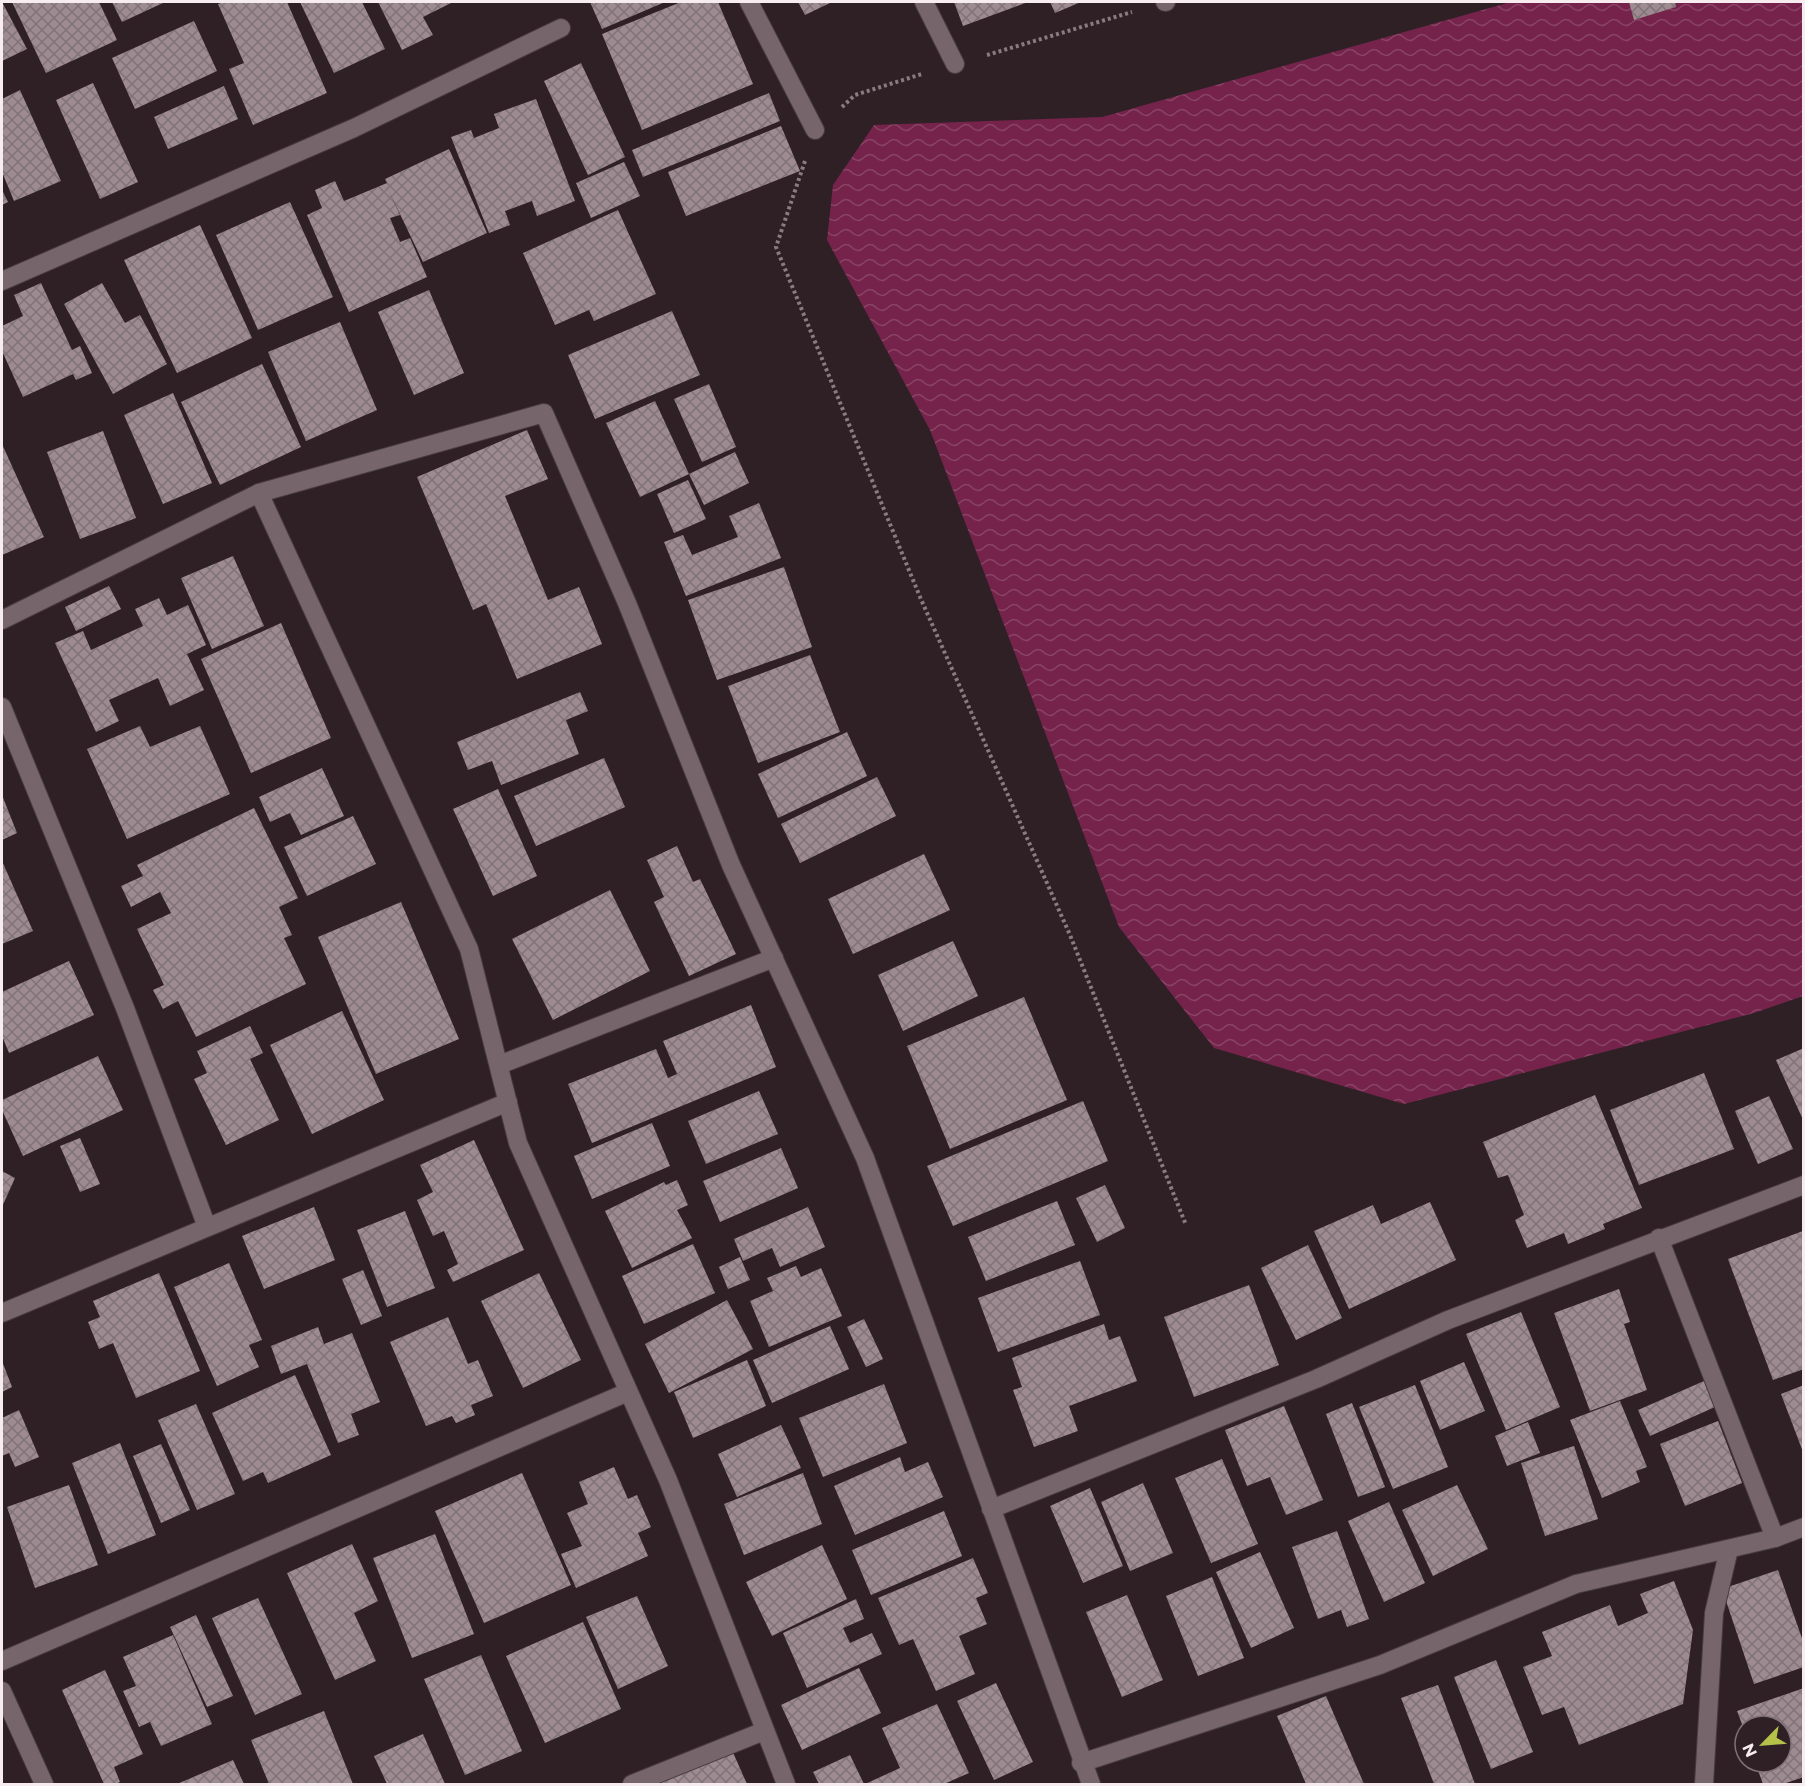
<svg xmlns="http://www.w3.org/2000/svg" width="1805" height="1786" font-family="Montserrat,sans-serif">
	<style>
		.water { fill: url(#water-waves) }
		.building { fill: url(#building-cross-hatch) }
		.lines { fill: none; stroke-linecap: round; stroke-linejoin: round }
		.minor-casing { stroke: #483c40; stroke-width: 20 }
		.path { stroke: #897c81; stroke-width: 4; stroke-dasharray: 3 3; stroke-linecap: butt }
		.minor { stroke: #76656b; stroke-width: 18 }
	</style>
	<defs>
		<pattern id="water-waves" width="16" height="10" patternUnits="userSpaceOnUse" patternTransform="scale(1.5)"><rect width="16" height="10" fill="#75234b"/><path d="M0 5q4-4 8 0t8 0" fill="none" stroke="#894365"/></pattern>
		<pattern id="building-cross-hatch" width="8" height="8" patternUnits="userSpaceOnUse" patternTransform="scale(1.5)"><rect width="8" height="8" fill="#9d8b91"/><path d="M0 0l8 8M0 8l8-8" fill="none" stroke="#807377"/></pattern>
	</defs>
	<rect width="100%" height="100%" fill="#2f2026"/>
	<!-- water -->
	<path class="water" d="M1511,2H1803V996L1754,1013L1404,1104L1214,1048L1119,927L930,430L827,240L833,185L874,125L1102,117Z"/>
	<!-- building -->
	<g class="building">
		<path d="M2,2L27,49L2,61Z"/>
		<path d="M12,2H99L117,40L46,73Z"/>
		<path d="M112,2H165L122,22Z"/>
		<path d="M223,2H287L327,93L253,125L229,69L244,63L218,4Z"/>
		<path d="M300,2H362L385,49L334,73Z"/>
		<path d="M378,2H453L423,17L433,35L402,50Z"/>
		<path d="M590,2H665L602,29Z"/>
		<path d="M681,2H718L753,84L642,130L602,34Z"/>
		<path d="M798,2H832L805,15Z"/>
		<path d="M954,2H1028L963,26Z"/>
		<path d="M1050,2H1081L1055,13Z"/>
		<path d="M1629,2H1675L1676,7L1634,20Z"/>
		<path d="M194,21L217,71L135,109L112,58Z"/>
		<path d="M581,63L625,157L588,175L544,81Z"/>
		<path d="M93,83L138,182L100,199L56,100Z"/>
		<path d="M224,86L238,119L168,149L154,117Z"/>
		<path d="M20,90L61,181L14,201L2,172V99Z"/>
		<path d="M769,93L780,121L643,177L632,150Z"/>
		<path d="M536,99L575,201L537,216L532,201L505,211L510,225L489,233L451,137L471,130L474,138L499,128L494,114Z"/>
		<path d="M781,126L800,171L686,216L668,172Z"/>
		<path d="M449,149L487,233L423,262L387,187L400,215L390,218L400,242L410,238L427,277L349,312L307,215L322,208L315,190L335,181L344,201L387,183L385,179Z"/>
		<path d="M624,162L640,196L591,218L576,183Z"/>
		<path d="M2,190L8,202L2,205Z"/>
		<path d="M290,202L333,297L258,330L216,235Z"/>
		<path d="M618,210L656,294L594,321L589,310L555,325L523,253Z"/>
		<path d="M200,225L252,338L177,373L124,260Z"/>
		<path d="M41,283L72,350L80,346L92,373L76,380L73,374L23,397L2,351V326L23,316L14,295Z"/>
		<path d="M102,283L125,323L140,315L167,364L113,394L64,304Z"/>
		<path d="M429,290L464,373L414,395L378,312Z"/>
		<path d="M672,311L700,375L595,419L568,355Z"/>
		<path d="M340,322L377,410L306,441L268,352Z"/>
		<path d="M262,364L301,447L220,485L181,402Z"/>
		<path d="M709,384L736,447L702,462L674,399Z"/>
		<path d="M173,393L212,483L163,504L124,415Z"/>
		<path d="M655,401L689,474L640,497L606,423Z"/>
		<path d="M527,430L548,479L505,496L548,600L579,587L602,644L517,679L486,604L473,610L417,477Z"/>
		<path d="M103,431L136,518L80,539L47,452Z"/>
		<path d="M2,444L44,537L2,555Z"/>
		<path d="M735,452L749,483L704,505L689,474Z"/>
		<path d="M688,480L706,519L674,533L657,494Z"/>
		<path d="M759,503L781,558L686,596L664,542L683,535L692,555L738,537L729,516Z"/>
		<path d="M233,556L264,626L212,649L181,578Z"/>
		<path d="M784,567L812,647L717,680L688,600Z"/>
		<path d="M109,586L121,609L76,631L65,607Z"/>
		<path d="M159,598L167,615L188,605L206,645L187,654L204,690L170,706L158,678L109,700L119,721L96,732L55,643L83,631L91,650L143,626L135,609Z"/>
		<path d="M281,623L331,738L251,773L201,659Z"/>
		<path d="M810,655L840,732L758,763L728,686Z"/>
		<path d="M580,692L588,711L566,720L579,754L501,785L492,761L468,770L457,742Z"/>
		<path d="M140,726L150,747L200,726L230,794L127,839L87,749Z"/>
		<path d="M847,732L867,776L778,818L758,774Z"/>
		<path d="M604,758L625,807L536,846L514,796Z"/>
		<path d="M322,768L344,816L301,835L290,813L270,822L259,797Z"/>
		<path d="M877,777L896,816L800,863L781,824Z"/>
		<path d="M498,789L537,876L493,896L453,809Z"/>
		<path d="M2,795L17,833L2,840Z"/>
		<path d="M254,808L298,898L279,907L292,935L284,938L306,984L196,1037L178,1001L163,1009L153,990L164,985L137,929L171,913L160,892L131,907L121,886L143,876L137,865Z"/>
		<path d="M353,816L376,864L307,896L284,847Z"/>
		<path d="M677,846L693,882L700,879L736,954L689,976L654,902L664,897L647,860Z"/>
		<path d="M924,854L950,910L853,954L828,899Z"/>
		<path d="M2,861L33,931L2,944Z"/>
		<path d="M610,890L650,971L553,1020L512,939Z"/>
		<path d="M401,902L459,1039L376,1074L318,937Z"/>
		<path d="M953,941L978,996L903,1031L878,975Z"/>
		<path d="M69,961L94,1015L9,1053L2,1036V992Z"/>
		<path d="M1024,997L1067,1100L950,1149L907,1046Z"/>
		<path d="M751,1005L776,1067L592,1143L568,1084L656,1049L668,1078L677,1074L663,1041Z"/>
		<path d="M342,1011L384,1100L312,1134L270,1045Z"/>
		<path d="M250,1026L263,1053L250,1059L279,1120L226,1145L194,1079L207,1073L197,1051Z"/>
		<path d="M1804,1048V1122L1776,1060Z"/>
		<path d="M98,1056L123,1110L23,1156L2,1110V1100Z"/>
		<path d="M1704,1073L1734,1149L1639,1185L1610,1110Z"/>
		<path d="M759,1091L778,1134L706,1164L688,1121Z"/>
		<path d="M1595,1095L1642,1208L1603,1224L1605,1229L1568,1244L1564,1233L1527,1248L1515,1220L1524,1215L1508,1175L1498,1178L1483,1142Z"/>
		<path d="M1769,1096L1793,1149L1758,1164L1735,1111Z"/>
		<path d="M1083,1101L1108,1161L953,1226L927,1166Z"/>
		<path d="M652,1123L670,1166L592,1199L574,1156Z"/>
		<path d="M80,1138L100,1184L80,1192L60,1146Z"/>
		<path d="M474,1140L524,1250L453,1282L447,1270L458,1264L444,1231L433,1236L417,1200L433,1192L420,1165Z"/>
		<path d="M781,1148L798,1188L720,1222L703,1181Z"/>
		<path d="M2,1171L15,1178L2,1207Z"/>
		<path d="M677,1180L688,1205L677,1210L692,1238L632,1268L605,1211L664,1182L666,1185Z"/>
		<path d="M1105,1185L1125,1228L1097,1242L1076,1198Z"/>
		<path d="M1057,1201L1075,1245L986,1281L968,1237Z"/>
		<path d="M1430,1202L1456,1260L1349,1309L1314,1231L1373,1205L1381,1224Z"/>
		<path d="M314,1207L335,1260L264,1289L242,1236Z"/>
		<path d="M808,1207L825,1247L780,1267L772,1248L743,1261L734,1239Z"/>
		<path d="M405,1211L435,1288L387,1307L357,1230Z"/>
		<path d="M1803,1231L1804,1369L1773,1380L1728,1259Z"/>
		<path d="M693,1244L715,1293L644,1324L622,1276Z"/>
		<path d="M1308,1245L1342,1318L1296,1340L1261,1268Z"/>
		<path d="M740,1257L750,1280L728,1289L719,1267Z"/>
		<path d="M1080,1261L1100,1315L998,1352L978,1298Z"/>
		<path d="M229,1263L262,1340L249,1345L259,1367L217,1386L174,1287Z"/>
		<path d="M796,1266L801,1277L821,1268L842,1316L769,1347L750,1301L773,1291L767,1278Z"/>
		<path d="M363,1270L382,1316L361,1325L342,1279Z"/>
		<path d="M159,1273L200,1371L136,1398L113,1343L99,1349L88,1322L100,1317L93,1301Z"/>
		<path d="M539,1273L581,1360L523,1388L481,1301Z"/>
		<path d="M1249,1285L1279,1365L1194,1397L1164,1317Z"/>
		<path d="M1619,1289L1630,1322L1624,1324L1647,1390L1590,1411L1554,1313Z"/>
		<path d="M727,1300L753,1349L669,1393L645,1344Z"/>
		<path d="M1521,1312L1560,1407L1506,1430L1466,1334Z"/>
		<path d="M448,1317L468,1364L478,1360L493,1396L471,1405L475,1415L456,1423L452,1416L426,1426L390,1342Z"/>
		<path d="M864,1319L883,1359L866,1367L847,1327Z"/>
		<path d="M1104,1324L1109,1340L1120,1336L1137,1381L1069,1406L1078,1431L1034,1447L1013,1390L1022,1387L1012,1358Z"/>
		<path d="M830,1326L849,1369L772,1403L753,1360Z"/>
		<path d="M318,1327L324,1344L352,1333L380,1402L351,1414L359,1435L338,1443L307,1364L281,1374L271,1346Z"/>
		<path d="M747,1360L766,1406L693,1438L674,1392Z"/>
		<path d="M2,1361L12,1387L2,1392Z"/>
		<path d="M1464,1362L1485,1411L1440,1430L1420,1381Z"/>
		<path d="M295,1375L331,1455L268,1483L263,1472L243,1481L212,1413Z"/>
		<path d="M1704,1381L1715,1407L1650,1436L1638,1410Z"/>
		<path d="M884,1384L907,1443L823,1477L799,1418Z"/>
		<path d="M1415,1385L1448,1467L1393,1489L1359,1407Z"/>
		<path d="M1804,1385V1452H1803L1781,1394Z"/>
		<path d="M1620,1401L1647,1467L1636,1471L1640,1482L1602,1498L1570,1420Z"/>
		<path d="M1352,1403L1385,1487L1358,1497L1326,1414Z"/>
		<path d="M196,1404L235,1494L197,1510L158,1420Z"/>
		<path d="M1284,1406L1323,1500L1286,1515L1270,1477L1247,1486L1225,1430Z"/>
		<path d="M19,1410L39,1457L15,1467L9,1453L2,1456V1418Z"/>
		<path d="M1718,1421L1742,1483L1685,1506L1660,1444Z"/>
		<path d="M1528,1422L1540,1453L1507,1466L1495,1436Z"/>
		<path d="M781,1425L801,1468L737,1497L718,1454Z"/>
		<path d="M120,1443L156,1535L108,1554L72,1463Z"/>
		<path d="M161,1444L190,1510L161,1523L133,1456Z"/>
		<path d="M1574,1446L1598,1519L1545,1536L1521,1463Z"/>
		<path d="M900,1457L905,1472L928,1462L943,1497L855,1535L834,1486Z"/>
		<path d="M1222,1459L1258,1544L1211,1563L1175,1478Z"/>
		<path d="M614,1467L628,1499L637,1495L651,1527L638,1533L648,1556L576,1588L561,1554L582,1546L567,1513L588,1504L579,1482Z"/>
		<path d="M522,1473L571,1585L484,1623L435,1511Z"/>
		<path d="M803,1473L822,1524L744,1555L724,1504Z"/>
		<path d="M1143,1483L1173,1553L1130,1571L1101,1502Z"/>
		<path d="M69,1485L98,1565L35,1588L7,1507Z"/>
		<path d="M1457,1485L1488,1549L1433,1576L1402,1510Z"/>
		<path d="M1090,1488L1123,1566L1083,1583L1050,1506Z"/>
		<path d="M1389,1502L1425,1583L1384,1602L1348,1521Z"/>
		<path d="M944,1511L962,1556L871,1595L852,1550Z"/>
		<path d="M1337,1531L1369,1619L1347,1627L1341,1610L1318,1619L1292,1547Z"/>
		<path d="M435,1534L474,1634L412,1658L373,1558Z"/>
		<path d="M352,1544L378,1601L354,1613L376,1661L335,1680L287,1573Z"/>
		<path d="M822,1545L847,1599L772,1636L746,1582Z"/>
		<path d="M1260,1552L1294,1628L1251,1648L1216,1572Z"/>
		<path d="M973,1558L988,1593L976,1598L987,1624L959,1636L975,1674L936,1691L913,1639L899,1645L878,1598Z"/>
		<path d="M1778,1570L1804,1644V1667L1754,1684L1722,1589Z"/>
		<path d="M1212,1577L1244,1658L1198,1676L1166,1596Z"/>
		<path d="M1674,1581L1693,1630L1683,1704L1579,1745L1564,1707L1542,1715L1523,1667L1552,1656L1542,1632L1610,1605L1618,1626L1648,1613L1640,1594Z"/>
		<path d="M1127,1595L1163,1680L1122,1697L1086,1612Z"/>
		<path d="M637,1596L668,1666L618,1689L586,1617Z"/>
		<path d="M258,1598L302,1694L255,1715L212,1618Z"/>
		<path d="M856,1599L864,1619L843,1628L850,1643L872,1633L882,1654L807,1688L783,1633Z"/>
		<path d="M196,1615L233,1696L207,1707L170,1627Z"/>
		<path d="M583,1622L621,1709L545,1743L506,1656Z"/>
		<path d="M173,1635L212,1724L161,1746L150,1722L139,1727L123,1691L136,1686L123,1657Z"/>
		<path d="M481,1655L522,1751L465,1775L424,1679Z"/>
		<path d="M1496,1660L1533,1752L1491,1769L1454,1677Z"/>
		<path d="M859,1668L881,1713L802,1750L781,1705Z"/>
		<path d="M105,1670L143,1754L114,1767L120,1782L115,1784H104L62,1690Z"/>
		<path d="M996,1683L1033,1762L994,1780L957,1701Z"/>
		<path d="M1438,1685L1475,1784H1434L1401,1698Z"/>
		<path d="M1804,1688V1777L1783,1784H1763L1755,1762H1781V1726H1745V1732L1737,1711Z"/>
		<path d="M1326,1696L1364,1784H1306L1277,1716Z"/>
		<path d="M937,1704L969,1773L944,1784H865L900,1768L882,1728Z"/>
		<path d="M324,1711L353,1784H269L251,1740Z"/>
		<path d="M423,1734L445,1784H387L374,1756Z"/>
		<path d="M731,1748L747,1784H643Z"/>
		<path d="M850,1755L864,1784H819L813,1772Z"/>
		<path d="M233,1760L244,1784H177Z"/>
	</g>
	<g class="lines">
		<defs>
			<g id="minor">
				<path d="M749,2L815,130"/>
				<path d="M924,2L955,64"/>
				<path d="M1165,2H1166"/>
				<path d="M2,281L354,128L561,28"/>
				<path d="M259,493L469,949L518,1143L668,1480L786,1784"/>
				<path d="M2,620L259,493L544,413L627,603L731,865L865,1158L1091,1784"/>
				<path d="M2,707L125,1008L207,1227"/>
				<path d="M499,1065L774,958"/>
				<path d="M1659,1238L1775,1538"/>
				<path d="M2,1313L508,1102"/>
				<path d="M991,1509L1316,1379L1448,1320L1804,1185"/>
				<path d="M2,1661L628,1392"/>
				<path d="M2,1691L44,1784"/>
				<path d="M1081,1763L1380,1665L1576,1584L1775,1538L1804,1527"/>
				<path d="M632,1784L764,1731"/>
				<path d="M1704,1784L1714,1613L1729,1549"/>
			</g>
		</defs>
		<!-- minor casing -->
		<use href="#minor" class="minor-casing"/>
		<!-- path -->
		<g class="path">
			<path d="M987,55L1132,12"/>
			<path d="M842,107L855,95L922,74"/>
			<path d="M805,161L776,247L920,597L1070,935L1186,1225"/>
		</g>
		<!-- minor -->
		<use href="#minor" class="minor"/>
	</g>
	<!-- border -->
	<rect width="1805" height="1786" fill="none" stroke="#f7edf0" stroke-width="6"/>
	<!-- north arrow -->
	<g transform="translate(1763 1744) rotate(245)"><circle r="28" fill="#2f2026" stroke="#7f7277" stroke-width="1.5"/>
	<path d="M0-4.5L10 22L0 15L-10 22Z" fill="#b4c24a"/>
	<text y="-9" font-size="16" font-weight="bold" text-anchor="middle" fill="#f7edf0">N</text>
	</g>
</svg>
